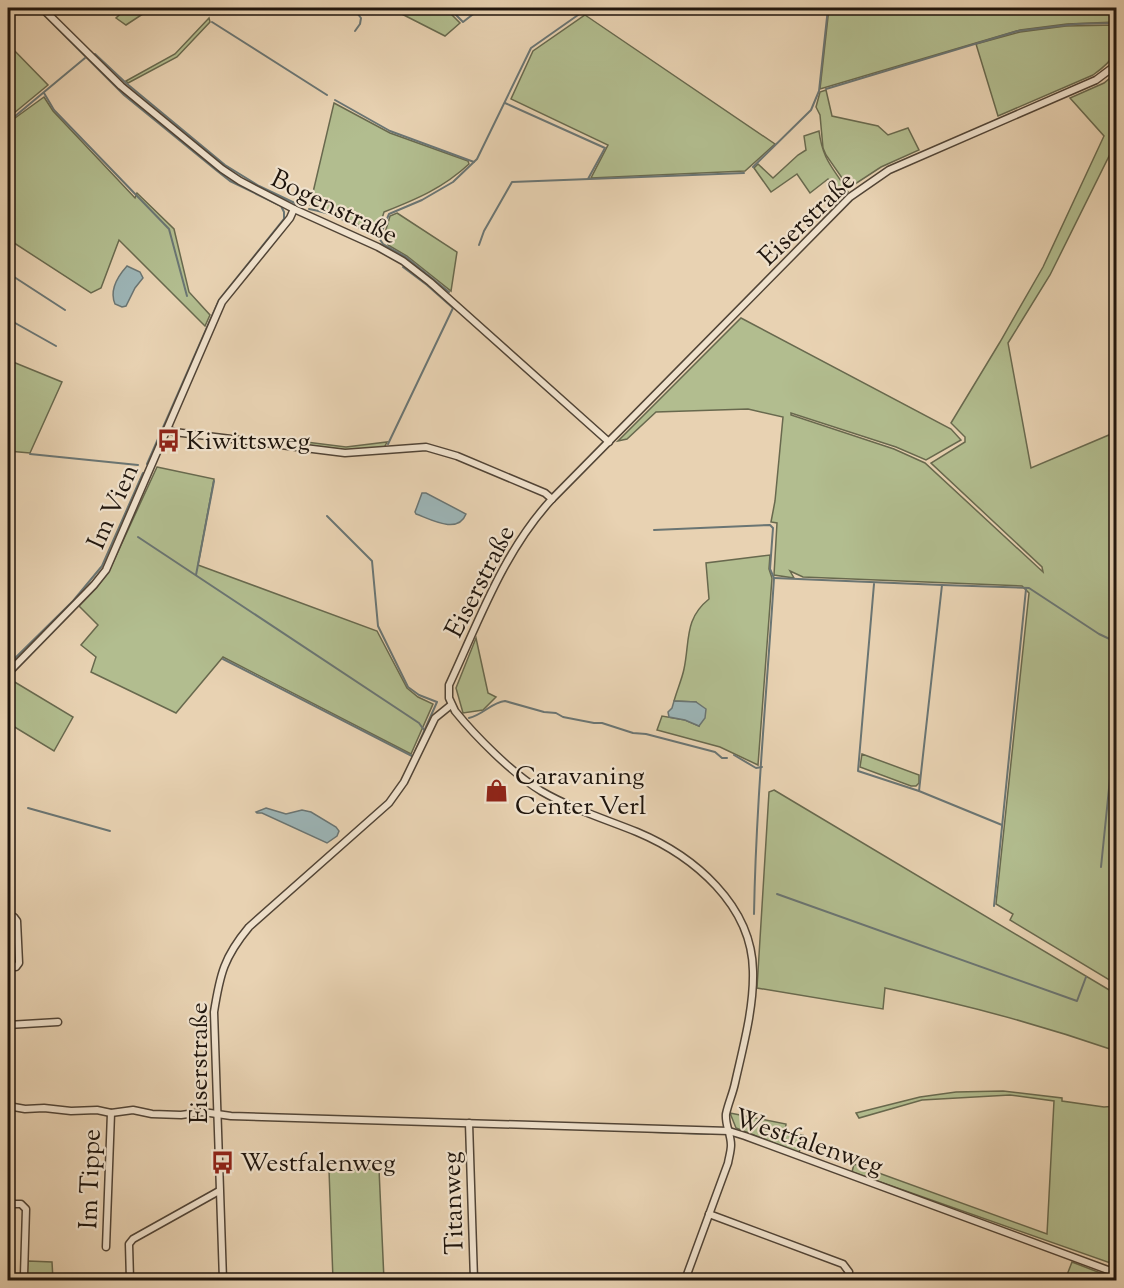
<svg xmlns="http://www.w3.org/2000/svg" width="1124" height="1288" font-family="'Sorts Mill Goudy',serif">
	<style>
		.green { fill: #b2bd8f; stroke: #68694e; stroke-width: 1.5 }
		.water { fill: #9cb5b7; stroke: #6a7573; stroke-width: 1.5 }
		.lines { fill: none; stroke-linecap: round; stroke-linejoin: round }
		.stream { stroke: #6a7573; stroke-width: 2 }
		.street-casing { stroke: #514436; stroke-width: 9 }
		.street { stroke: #f0e2cd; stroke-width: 6 }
		.labels { text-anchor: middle; stroke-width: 4.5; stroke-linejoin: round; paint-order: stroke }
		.street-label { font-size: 26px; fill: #1f150d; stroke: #f0e2cd }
		.poi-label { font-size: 26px; fill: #1f150d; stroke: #f0e2cd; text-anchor: start }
	</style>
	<rect width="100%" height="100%" fill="#e8d2b2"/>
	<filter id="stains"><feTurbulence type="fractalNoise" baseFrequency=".00333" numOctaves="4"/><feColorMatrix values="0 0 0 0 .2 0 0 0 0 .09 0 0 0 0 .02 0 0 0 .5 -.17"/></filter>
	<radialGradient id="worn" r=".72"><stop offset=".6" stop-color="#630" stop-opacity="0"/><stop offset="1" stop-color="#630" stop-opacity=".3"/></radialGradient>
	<!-- green -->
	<g class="green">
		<path d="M127,8H152L126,25L116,18Z"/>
		<path d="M390,8H445L460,23L445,36Z"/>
		<path d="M829,8H1116V22L1067,24L1020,30L820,89Z"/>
		<path d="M585,15L775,144L745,171L591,178L608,145L511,99L533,51Z"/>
		<path d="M209,18L210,22L177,57L128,83L126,81L175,54Z"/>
		<path d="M1116,25C1117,53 1117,58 1093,75L998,116L976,44L1020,32L1066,26Z"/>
		<path d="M8,44L48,85L8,118Z"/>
		<path d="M1116,73V142L1050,275L1008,343L1031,468L1116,432V984L1010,920L1013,914L996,904L1029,593L1022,586L803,577L790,571L794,578L774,575L777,523L771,522L775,501L783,417L748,409L656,412L627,439L618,441L741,318L951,429L961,440L926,460L896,447L791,413V415L894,449L925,463L1043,572L1042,567L931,463L965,442V437L951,423L1000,342L1043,267L1104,136L1070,98L1104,83Z"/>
		<path d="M826,90L832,116L878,126L888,135L908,128L919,150L881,167L849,188L826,155L823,148L820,115L816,107L820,92Z"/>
		<path d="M44,97L53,111L135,198L137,193L174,229L189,292L210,315L205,326L119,240L101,288L91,293L8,239V125L15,118Z"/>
		<path d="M334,103L390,133L468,161L469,164C443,188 417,199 384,212L377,235L342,216L310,205Z"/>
		<path d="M819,131C823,162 834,168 848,192L843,197L828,179L810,193L797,174L771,192L754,168L758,164L773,178L798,155L806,150L804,136Z"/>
		<path d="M397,213L457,252L451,291L407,256L388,245L385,233L390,216Z"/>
		<path d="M13,362L62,382L30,453L8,451V364Z"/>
		<path d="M274,438L346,447L387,442L384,448L345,452L274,442Z"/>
		<path d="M157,467L214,479L198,565L377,631L407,688L418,697L433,704L411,754L223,657L176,713L91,672L96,657L81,645L98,625L79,606L97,587L109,571Z"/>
		<path d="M770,555L769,569L772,578L758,765L720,747L657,730L662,716L685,720L699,726L696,702L674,701C677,690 682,679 684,669C690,641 684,619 709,599L706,563Z"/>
		<path d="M476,638L488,693L496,697L483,710L463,713L456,688Z"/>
		<path d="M8,678L73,717L54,751L8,723Z"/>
		<path d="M862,754L919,775V783L916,786H911L860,767Z"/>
		<path d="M774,790L1116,994V1051C1041,1025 964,1004 885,988L883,1009L757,988L769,792Z"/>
		<path d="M1003,1091L1062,1098V1101L1104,1107L1116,1106V1265L852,1172L854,1164L1047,1234L1054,1101L1010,1095L922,1100L859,1118L856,1113L920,1097L956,1092Z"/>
		<path d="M730,1113L786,1124L785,1132L803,1135L799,1153L736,1128Z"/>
		<path d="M379,1169L384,1280H333L329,1170Z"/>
		<path d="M28,1261L52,1262L53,1280H24L27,1277Z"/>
		<path d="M1072,1262L1116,1279V1280H1065Z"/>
	</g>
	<!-- water -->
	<g class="water">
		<path d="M127,266L140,272L143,278L135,288L126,306L122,307L115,304C109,290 118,276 127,266Z"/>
		<path d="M422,493H426L466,514C458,535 430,519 416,514L415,512Z"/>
		<path d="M674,701L696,702L706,709L705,718L699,726L685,720L669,717L668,712L672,708Z"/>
		<path d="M266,808L286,814L302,810L311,812L336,827L339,831L337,836L327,843L262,813H257L256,812Z"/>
	</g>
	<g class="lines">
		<!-- stream -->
		<g class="stream">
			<path d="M37,8L124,95L216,170L230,181L281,206L284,212V219L219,300L147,464"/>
			<path d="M353,8L361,18L360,24L355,31"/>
			<path d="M449,8L463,22L481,8"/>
			<path d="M722,8L726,10L753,8"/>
			<path d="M368,12L374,8"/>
			<path d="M212,22L327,95"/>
			<path d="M95,54L126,83L225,165L259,186L301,206"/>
			<path d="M826,89L1018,31L1076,24L1116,23"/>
			<path d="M44,93L54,110L169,229L187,296"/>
			<path d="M335,100L390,131L474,162"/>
			<path d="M505,103L605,148L588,179"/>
			<path d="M8,122L85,58"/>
			<path d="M753,167L811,110L819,91L828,8"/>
			<path d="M309,209C334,213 356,226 379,238L389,214L422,200L453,182L477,159L531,48L588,8"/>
			<path d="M379,238L383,244L406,257L449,292"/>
			<path d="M479,245L484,231L512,182L744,173"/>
			<path d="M8,273L65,310"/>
			<path d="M8,319L56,346"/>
			<path d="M388,444L453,308L427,285L403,267"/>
			<path d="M30,454L138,465"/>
			<path d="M327,516L372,561L378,626L408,687L419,695L437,702L409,765"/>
			<path d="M654,530L770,525L773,528L770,569L774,578C767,690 756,802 754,914"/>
			<path d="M138,537L419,723L424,730"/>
			<path d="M196,575L214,481"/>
			<path d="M774,578L942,585L919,791"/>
			<path d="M874,584L858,771L919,791L1002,825"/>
			<path d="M942,585L1029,588L1099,634L1116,642"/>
			<path d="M223,659L412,756"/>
			<path d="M8,665L73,601L102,566L143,473"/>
			<path d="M469,718C483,715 492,702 505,701L544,712L556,713L563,717L594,723H602L633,733L646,734L715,752L722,758H727"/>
			<path d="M734,755L756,768L762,767"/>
			<path d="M28,808L110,831"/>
			<path d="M1101,867L1116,720"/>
			<path d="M777,894L1077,1001L1086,977"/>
			<path d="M994,906L1026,589"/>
			<path d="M652,1132L709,1134"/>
		</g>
		<defs>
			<g id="street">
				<path d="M42,8L121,86L222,169L240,181L294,209L378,247L403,261L430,282L609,442"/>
				<path d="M167,429L174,432L345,453L426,447L457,456L545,493L552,499"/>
				<path d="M8,673L94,585L106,570L222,302L290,218L294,209"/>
				<path d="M8,917H14L17,921L19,963L16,967H8"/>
				<path d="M8,1025L58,1022"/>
				<path d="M8,1106L25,1109L44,1108L71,1111L97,1110L111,1113L133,1110L152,1114L181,1115L203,1112L231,1116L729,1131L745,1136L1116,1273"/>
				<path d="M469,1123L474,1280"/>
				<path d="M8,1204H21L26,1209L24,1275L19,1280"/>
				<path d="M709,1214L843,1264L849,1272L845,1280"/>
				<path d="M106,1247L111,1113"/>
				<path d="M130,1280L129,1244L133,1239L219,1191"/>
				<path d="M223,1280L214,1012C220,974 224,957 249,927L389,803L404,782L435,718L451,705"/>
				<path d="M685,1280L728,1163C729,1157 731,1151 731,1145C731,1134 725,1125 726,1114C728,1104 733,1093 735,1083C743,1047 754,1008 753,971C752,905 694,856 637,832C605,819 572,809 541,791C512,773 476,737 455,711L449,698V685C479,621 503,552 552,499L850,197L889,170L1096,80L1116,65"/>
			</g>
		</defs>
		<!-- street casing -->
		<use href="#street" class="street-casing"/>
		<!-- street -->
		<use href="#street" class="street"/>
	</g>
	<!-- icons -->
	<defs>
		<symbol id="bus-bare" viewBox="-9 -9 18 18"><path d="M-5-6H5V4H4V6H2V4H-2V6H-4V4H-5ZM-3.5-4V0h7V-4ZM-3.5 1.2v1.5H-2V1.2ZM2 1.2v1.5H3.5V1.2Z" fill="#8f2418" stroke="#f0e2cd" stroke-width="2.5" paint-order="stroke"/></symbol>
		<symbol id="shop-bare" viewBox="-9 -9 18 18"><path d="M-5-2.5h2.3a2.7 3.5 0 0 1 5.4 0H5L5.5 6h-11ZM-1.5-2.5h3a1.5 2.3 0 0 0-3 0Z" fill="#8f2418" stroke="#f0e2cd" stroke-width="2.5" paint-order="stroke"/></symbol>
	</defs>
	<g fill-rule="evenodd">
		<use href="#bus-bare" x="152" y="424" width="33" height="33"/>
		<use href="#shop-bare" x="480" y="774" width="33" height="33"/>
		<use href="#bus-bare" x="206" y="1146" width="33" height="33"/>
	</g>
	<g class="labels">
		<!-- street labels -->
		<g class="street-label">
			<text transform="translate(335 206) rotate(26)" y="9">Bogenstraße</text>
			<text transform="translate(806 218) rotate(-44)" y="9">Eiserstraße</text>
			<text transform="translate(112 506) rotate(-66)" y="9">Im Vien</text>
			<text transform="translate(479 581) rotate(-63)" y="9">Eiserstraße</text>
			<text transform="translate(198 1063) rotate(-90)" y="9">Eiserstraße</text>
			<text transform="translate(809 1141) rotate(19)" y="9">Westfalenweg</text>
			<text transform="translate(89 1179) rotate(-88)" y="9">Im Tippe</text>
			<text transform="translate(452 1203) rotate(-92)" y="9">Titanweg</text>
		</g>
		<!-- poi labels -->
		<g class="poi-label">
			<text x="186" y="449">Kiwittsweg</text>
			<text x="515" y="784">Caravaning<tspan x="515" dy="30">Center Verl</tspan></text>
			<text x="240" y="1171">Westfalenweg</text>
		</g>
	</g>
	<!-- margin -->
	<rect width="1124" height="1288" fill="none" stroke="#e8d2b2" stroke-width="30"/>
	<rect x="9" y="9" width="1106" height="1270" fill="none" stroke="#1f150d" stroke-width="3"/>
	<rect x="15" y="15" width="1094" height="1258" fill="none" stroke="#1f150d" stroke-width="1.5"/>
	<rect width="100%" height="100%" filter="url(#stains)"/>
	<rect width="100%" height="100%" fill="url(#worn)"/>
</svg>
